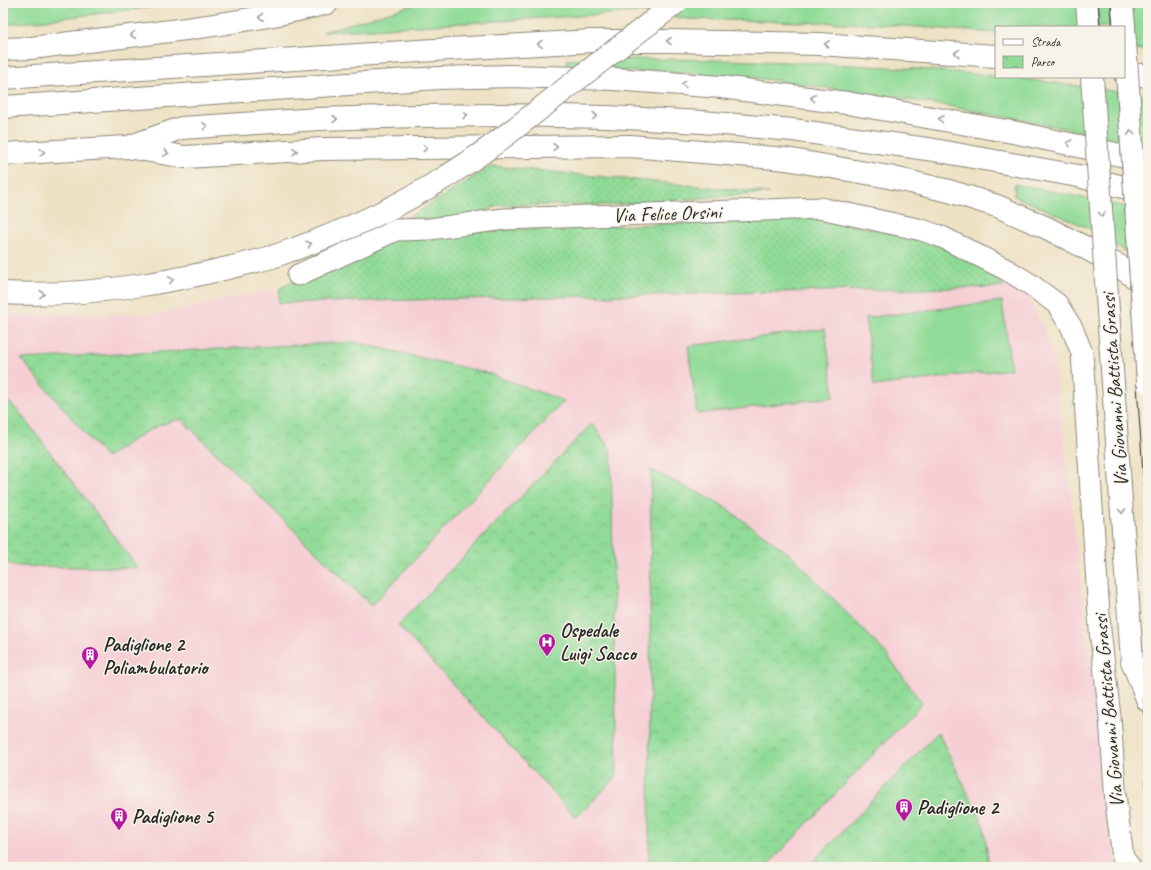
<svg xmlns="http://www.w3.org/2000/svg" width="1151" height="870" font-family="Caveat,sans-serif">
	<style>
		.built { fill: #f6cfd5 }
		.grass { fill: #90db97; stroke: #5e8361 }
		.park { fill: url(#park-crowns); stroke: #5e8361 }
		.garden { fill: url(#garden-dots); stroke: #5e8361 }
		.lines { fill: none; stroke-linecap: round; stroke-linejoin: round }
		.street-casing { stroke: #8c8678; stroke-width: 23 }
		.secondary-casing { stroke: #8c8678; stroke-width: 24 }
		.highway-casing { stroke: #8c8678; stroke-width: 24 }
		.street { stroke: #fff; stroke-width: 21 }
		.secondary { stroke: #fff; stroke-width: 22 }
		.highway { stroke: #fff; stroke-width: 22 }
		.tram { stroke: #2b2b2b; stroke-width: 1 }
		.secondary-bridge-casing { stroke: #8c8678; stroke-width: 24; stroke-linecap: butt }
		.highway-bridge-casing { stroke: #8c8678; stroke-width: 24; stroke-linecap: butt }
		.secondary-bridge { stroke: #fff; stroke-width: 22 }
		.highway-bridge { stroke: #fff; stroke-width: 22 }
		.oneway { stroke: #a0a0a0 }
		.labels { text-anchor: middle; stroke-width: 3; stroke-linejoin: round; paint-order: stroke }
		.street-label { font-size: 20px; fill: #2b2b2b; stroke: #f7f3e8 }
		.poi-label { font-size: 20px; font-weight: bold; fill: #2b2b2b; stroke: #f7f3e8; text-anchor: start }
	</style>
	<defs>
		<pattern id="park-crowns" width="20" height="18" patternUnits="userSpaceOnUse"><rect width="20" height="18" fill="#90db97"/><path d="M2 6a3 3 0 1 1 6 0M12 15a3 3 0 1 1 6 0" fill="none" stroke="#7cbc82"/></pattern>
		<pattern id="garden-dots" width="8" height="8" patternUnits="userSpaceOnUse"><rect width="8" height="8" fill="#90db97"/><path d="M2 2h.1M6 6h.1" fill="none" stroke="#7cbc82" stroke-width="1.8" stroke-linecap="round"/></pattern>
	</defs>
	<rect width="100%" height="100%" fill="#f7f3e8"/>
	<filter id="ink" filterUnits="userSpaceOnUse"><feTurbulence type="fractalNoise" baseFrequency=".025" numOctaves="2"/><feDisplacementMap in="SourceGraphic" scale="8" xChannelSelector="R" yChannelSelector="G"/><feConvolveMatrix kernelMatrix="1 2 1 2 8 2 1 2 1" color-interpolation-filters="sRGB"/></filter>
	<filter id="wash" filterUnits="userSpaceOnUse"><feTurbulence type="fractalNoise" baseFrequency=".012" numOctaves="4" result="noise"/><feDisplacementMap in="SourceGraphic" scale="16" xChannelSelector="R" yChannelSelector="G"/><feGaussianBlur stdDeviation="0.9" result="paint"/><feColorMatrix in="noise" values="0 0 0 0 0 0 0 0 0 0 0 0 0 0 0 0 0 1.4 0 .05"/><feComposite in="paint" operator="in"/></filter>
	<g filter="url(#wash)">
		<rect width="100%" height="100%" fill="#eee2c4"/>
		<!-- built -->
		<path class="built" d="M1004,287L1025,290L1045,331L1054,363L1117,867H3V315L160,314L275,289L278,303Z"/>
		<!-- grass -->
		<g class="grass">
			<path d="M3,3H188L3,25Z"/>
			<path d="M419,3H1148V51L1124,47V27H996V33L879,24L688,19L639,12L323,32Z"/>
			<path d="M653,59C761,60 869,64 977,74C1033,79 1091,88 1148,96V148L1078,131L954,107L842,90L742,76L621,71L567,65V60Z"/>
			<path d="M1015,184L1148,211V266L1091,229L1014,196Z"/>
			<path d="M1002,301L1011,369L874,386L865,318Z"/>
			<path d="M825,329L834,397L697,414L688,346Z"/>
		</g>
		<!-- park -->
		<g class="park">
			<path d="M354,342L487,373L564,401L371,606L181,419C153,424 130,442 106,458L21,359Z"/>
			<path d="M6,400L17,409L138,568L13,566L3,559V407Z"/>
			<path d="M592,423L611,451L617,776L576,818L398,625Z"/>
			<path d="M651,470L719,503L791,555L885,652L922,703L766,867H649Z"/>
			<path d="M938,732L984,827L989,867H808Z"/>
		</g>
		<!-- garden -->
		<g class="garden">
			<path d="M492,166L769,193L610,205H501L460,220L406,219Z"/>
			<path d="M819,218L930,241L995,273L1004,287L278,303L280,288L397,234Z"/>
		</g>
	</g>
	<g filter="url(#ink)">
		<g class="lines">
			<defs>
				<path id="street" d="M298,275L396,230L430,229L504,219L820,208L922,230L942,237L1007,270L1030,284L1057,304L1072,328L1082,353L1100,630L1110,717L1116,803L1123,858L1130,867"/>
				<g id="secondary">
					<path d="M1087,3L1089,27"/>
					<path d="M1122,3L1124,27"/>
					<path d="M1132,661L1148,701"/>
				</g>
				<g id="highway">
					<path d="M3,49L32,48C129,35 232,27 327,3"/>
					<path d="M1124,73L1148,76"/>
					<path d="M3,78L450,49L593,41H670L819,44L996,56"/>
					<path d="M3,107L439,78L510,76L614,79L721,87L847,103L1018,133L1148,161"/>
					<path d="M128,147L181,128L319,119L417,116L501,115L607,117L702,122L793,130L934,150L1078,176L1148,193"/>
					<path d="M3,154L127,147L185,157L323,149L630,146L786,159L889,177L949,191L997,206L1045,227L1082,246L1119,266L1148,287"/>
					<path d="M3,293C94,298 184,280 272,257"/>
				</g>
			</defs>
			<!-- street casing -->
			<use href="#street" class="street-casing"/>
			<!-- secondary casing -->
			<use href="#secondary" class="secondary-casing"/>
			<!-- highway casing -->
			<use href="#highway" class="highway-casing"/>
			<!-- street -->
			<use href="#street" class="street"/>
			<!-- secondary -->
			<use href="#secondary" class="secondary"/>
			<!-- highway -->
			<use href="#highway" class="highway"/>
			<!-- tram -->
			<g class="tram">
				<path d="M1098,3L1100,27"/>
				<path d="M1111,3L1113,27"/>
				<path d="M1103,77L1143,661L1148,859"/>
				<path d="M1116,77L1148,546"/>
			</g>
			<defs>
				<g id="secondary-bridge">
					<path d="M1124,28L1148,382"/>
					<path d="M1092,77L1132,661"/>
				</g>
				<path id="highway-bridge" d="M272,257C328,238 383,215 434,184C480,157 522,123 564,90C601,61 638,32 676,3"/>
			</defs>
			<!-- secondary-bridge casing -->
			<use href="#secondary-bridge" class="secondary-bridge-casing"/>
			<!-- highway-bridge casing -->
			<use href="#highway-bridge" class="highway-bridge-casing"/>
			<!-- secondary-bridge -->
			<use href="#secondary-bridge" class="secondary-bridge"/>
			<!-- highway-bridge -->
			<use href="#highway-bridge" class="highway-bridge"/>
		</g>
		<!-- one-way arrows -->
		<defs><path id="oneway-chevron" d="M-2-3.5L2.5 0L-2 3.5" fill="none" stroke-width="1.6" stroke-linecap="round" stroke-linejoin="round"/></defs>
		<g class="oneway">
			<use href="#oneway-chevron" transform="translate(261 17) rotate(171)"/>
			<use href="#oneway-chevron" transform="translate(133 35) rotate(173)"/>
			<use href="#oneway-chevron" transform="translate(669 41) rotate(-180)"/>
			<use href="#oneway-chevron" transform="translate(540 44) rotate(177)"/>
			<use href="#oneway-chevron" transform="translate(827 44) rotate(-177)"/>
			<use href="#oneway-chevron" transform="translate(957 53) rotate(-175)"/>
			<use href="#oneway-chevron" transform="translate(684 84) rotate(-176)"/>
			<use href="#oneway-chevron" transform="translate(813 98) rotate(-173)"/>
			<use href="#oneway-chevron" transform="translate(465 115) rotate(-1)"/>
			<use href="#oneway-chevron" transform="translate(595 116) rotate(1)"/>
			<use href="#oneway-chevron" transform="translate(335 119) rotate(-2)"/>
			<use href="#oneway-chevron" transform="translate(941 119) rotate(-170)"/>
			<use href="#oneway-chevron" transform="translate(205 126) rotate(-4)"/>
			<use href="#oneway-chevron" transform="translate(1131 133) rotate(-94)"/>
			<use href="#oneway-chevron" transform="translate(1069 143) rotate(-168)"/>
			<use href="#oneway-chevron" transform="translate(555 147) rotate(-1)"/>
			<use href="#oneway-chevron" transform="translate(425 148) rotate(-1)"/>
			<use href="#oneway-chevron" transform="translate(295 151) rotate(-3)"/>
			<use href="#oneway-chevron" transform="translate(42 152) rotate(-3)"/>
			<use href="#oneway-chevron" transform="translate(166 153) rotate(10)"/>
			<use href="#oneway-chevron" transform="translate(1102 214) rotate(86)"/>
			<use href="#oneway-chevron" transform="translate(309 244) rotate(-19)"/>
			<use href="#oneway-chevron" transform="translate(171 280) rotate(-10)"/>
			<use href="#oneway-chevron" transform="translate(42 294) rotate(1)"/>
			<use href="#oneway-chevron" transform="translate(1122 511) rotate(86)"/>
		</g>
	</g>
	<!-- icons -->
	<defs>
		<symbol id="hospital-pin" viewBox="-11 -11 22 30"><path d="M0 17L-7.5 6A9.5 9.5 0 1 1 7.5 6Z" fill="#b5179e" stroke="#f7f3e8"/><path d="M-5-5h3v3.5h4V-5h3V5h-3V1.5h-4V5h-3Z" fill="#fff"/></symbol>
		<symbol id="building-pin" viewBox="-11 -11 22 30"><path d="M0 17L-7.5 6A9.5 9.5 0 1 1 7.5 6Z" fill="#b5179e" stroke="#f7f3e8"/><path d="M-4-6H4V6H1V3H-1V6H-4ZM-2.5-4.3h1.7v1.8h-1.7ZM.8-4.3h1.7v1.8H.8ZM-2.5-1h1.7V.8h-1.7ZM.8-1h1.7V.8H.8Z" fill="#fff"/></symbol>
	</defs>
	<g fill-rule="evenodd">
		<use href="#hospital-pin" x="537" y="632" width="20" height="27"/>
		<use href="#building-pin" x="80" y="645" width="20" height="27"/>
		<use href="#building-pin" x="894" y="797" width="20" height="27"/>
		<use href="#building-pin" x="109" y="806" width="20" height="27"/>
	</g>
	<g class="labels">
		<!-- street labels -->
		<g class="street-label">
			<text transform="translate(667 213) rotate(-2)" y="7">Via Felice Orsini</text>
			<text transform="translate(1114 390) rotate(-94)" y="7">Via Giovanni Battista Grassi</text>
			<text transform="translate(1108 711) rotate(-95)" y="7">Via Giovanni Battista Grassi</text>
		</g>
		<!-- poi labels -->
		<g class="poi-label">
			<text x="560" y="637">Ospedale<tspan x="560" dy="23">Luigi Sacco</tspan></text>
			<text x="103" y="651">Padiglione 2<tspan x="103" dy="23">Poliambulatorio</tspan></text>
			<text x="917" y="814">Padiglione 2</text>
			<text x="132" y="823">Padiglione 5</text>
		</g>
	</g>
	<!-- margin -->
	<rect width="1151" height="870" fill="none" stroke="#f7f3e8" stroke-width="16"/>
	<!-- legend -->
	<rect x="995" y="26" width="130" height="52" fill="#f7f3e8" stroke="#a5a39c"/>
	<rect x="1003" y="39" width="20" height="6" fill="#ffffff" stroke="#a5a39c"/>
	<text x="1031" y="46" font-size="12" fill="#2b2b2b">Strada</text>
	<rect x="1003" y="56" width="20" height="12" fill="url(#park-crowns)" stroke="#a5a39c"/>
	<text x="1031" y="66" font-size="12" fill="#2b2b2b">Parco</text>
</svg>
